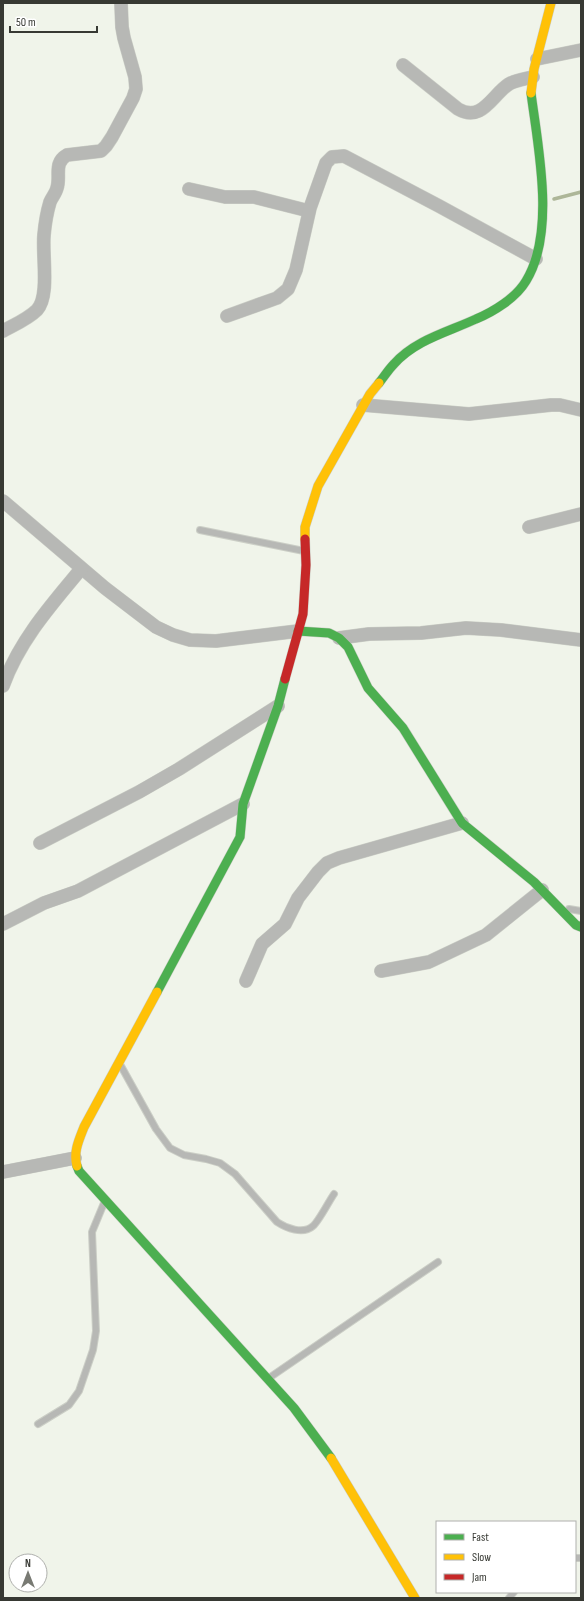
<svg xmlns="http://www.w3.org/2000/svg" width="584" height="1601" font-family="'Sofia Sans Condensed',sans-serif">
	<style>
		.lines { fill: none; stroke-linecap: round; stroke-linejoin: round }
		.stream { stroke: #adb698; stroke-width: 3.5 }
		.lane-casing { stroke: #cbcec6; stroke-width: 8 }
		.street-casing { stroke: #cbcec6; stroke-width: 14 }
		.fast-casing { stroke: #cbcec6; stroke-width: 10 }
		.slow-casing { stroke: #cbcec6; stroke-width: 10 }
		.jam-casing { stroke: #cbcec6; stroke-width: 10 }
		.lane { stroke: #b7b8b5; stroke-width: 6 }
		.street { stroke: #b7b8b5; stroke-width: 13 }
		.fast { stroke: #4caf50; stroke-width: 9 }
		.slow { stroke: #ffc107; stroke-width: 9 }
		.jam { stroke: #c62828; stroke-width: 9 }
	</style>
	<rect width="100%" height="100%" fill="#f0f4ea"/>
	<g class="lines">
		<!-- stream -->
		<path class="stream" d="M554,199L581,192"/>
		<defs>
			<g id="lane">
				<path d="M200,530L304,551"/>
				<path d="M569,909L581,911"/>
				<path d="M121,1066L156,1129L170,1148L184,1155L206,1159L220,1163L235,1174L277,1222C286,1228 303,1235 313,1226C319,1221 329,1201 334,1194"/>
				<path d="M269,1378L438,1262"/>
				<path d="M38,1424L69,1405L79,1391L93,1350L96,1331L92,1232L104,1203"/>
				<path d="M575,1558H581"/>
				<path d="M509,1598L514,1592"/>
			</g>
			<g id="street">
				<path d="M537,59L581,50"/>
				<path d="M403,65L458,109C482,123 492,95 509,84C516,80 525,79 533,77"/>
				<path d="M189,189L225,197H254L309,211"/>
				<path d="M227,316L277,298L288,289L296,270L310,208L326,163L332,157L344,156L439,206L536,259"/>
				<path d="M3,331C14,325 28,319 37,310C50,296 42,255 44,235C45,224 47,212 50,202C52,197 56,193 57,188C61,176 53,163 67,155L101,151L106,146L112,137L133,98L136,89L135,77L124,38L122,27L121,3"/>
				<path d="M363,405L469,414L551,405H560L581,410"/>
				<path d="M3,501L105,588L156,627L173,635L190,640L216,641L298,631"/>
				<path d="M529,527L581,514"/>
				<path d="M339,638L369,634L421,633L466,628L501,630L581,640"/>
				<path d="M3,686C19,641 51,605 81,569"/>
				<path d="M40,843L139,792L179,769L278,706"/>
				<path d="M3,924L44,903L78,891L243,804"/>
				<path d="M381,971L429,962L486,935L542,890"/>
				<path d="M246,981L262,944L285,924L298,898L318,872L327,863L339,858L462,823"/>
				<path d="M3,1172L75,1158"/>
			</g>
			<g id="fast">
				<path d="M379,383C384,377 388,370 394,364C415,340 448,332 476,319C493,312 516,298 526,281C556,232 538,147 531,93"/>
				<path d="M298,631L329,633L339,638L348,647L368,688L403,728L462,823L534,882L576,925L581,927"/>
				<path d="M157,992L240,837L243,804L278,706L285,679"/>
				<path d="M77,1166L79,1171L294,1408L331,1458"/>
			</g>
			<g id="slow">
				<path d="M531,93L534,69L551,3"/>
				<path d="M305,539V527L318,486L370,394L379,383"/>
				<path d="M77,1166C73,1152 79,1140 84,1127L157,992"/>
				<path d="M331,1458L415,1598"/>
			</g>
			<path id="jam" d="M285,679L303,614L306,565L305,539"/>
		</defs>
		<!-- lane casing -->
		<use href="#lane" class="lane-casing"/>
		<!-- street casing -->
		<use href="#street" class="street-casing"/>
		<!-- fast casing -->
		<use href="#fast" class="fast-casing"/>
		<!-- slow casing -->
		<use href="#slow" class="slow-casing"/>
		<!-- jam casing -->
		<use href="#jam" class="jam-casing"/>
		<!-- lane -->
		<use href="#lane" class="lane"/>
		<!-- street -->
		<use href="#street" class="street"/>
		<!-- fast -->
		<use href="#fast" class="fast"/>
		<!-- slow -->
		<use href="#slow" class="slow"/>
		<!-- jam -->
		<use href="#jam" class="jam"/>
	</g>
	<!-- border -->
	<rect width="584" height="1601" fill="none" stroke="#373933" stroke-width="8"/>
	<!-- legend -->
	<rect x="436" y="1521" width="140" height="72" fill="#ffffff" stroke="#afb0ad"/>
	<rect x="444" y="1534" width="20" height="6" fill="#4caf50" stroke="#afb0ad"/>
	<text x="472" y="1541" font-size="12" fill="#373933">Fast</text>
	<rect x="444" y="1554" width="20" height="6" fill="#ffc107" stroke="#afb0ad"/>
	<text x="472" y="1561" font-size="12" fill="#373933">Slow</text>
	<rect x="444" y="1574" width="20" height="6" fill="#c62828" stroke="#afb0ad"/>
	<text x="472" y="1581" font-size="12" fill="#373933">Jam</text>
	<!-- north arrow -->
	<g transform="translate(28 1573)"><circle r="19" fill="#ffffff" stroke="#afb0ad"/>
	<path d="M0-3L7 15L0 10L-7 15Z" fill="#787a73"/>
	<text y="-6" font-size="11" font-weight="bold" text-anchor="middle" fill="#373933">N</text>
	</g>
	<!-- scale -->
	<path d="M10 26v6h87v-6" fill="none" stroke="#373933" stroke-width="2"/>
	<text x="16" y="26" font-size="12" fill="#373933" stroke="#ffffff" stroke-width="3" paint-order="stroke">50 m</text>
</svg>
